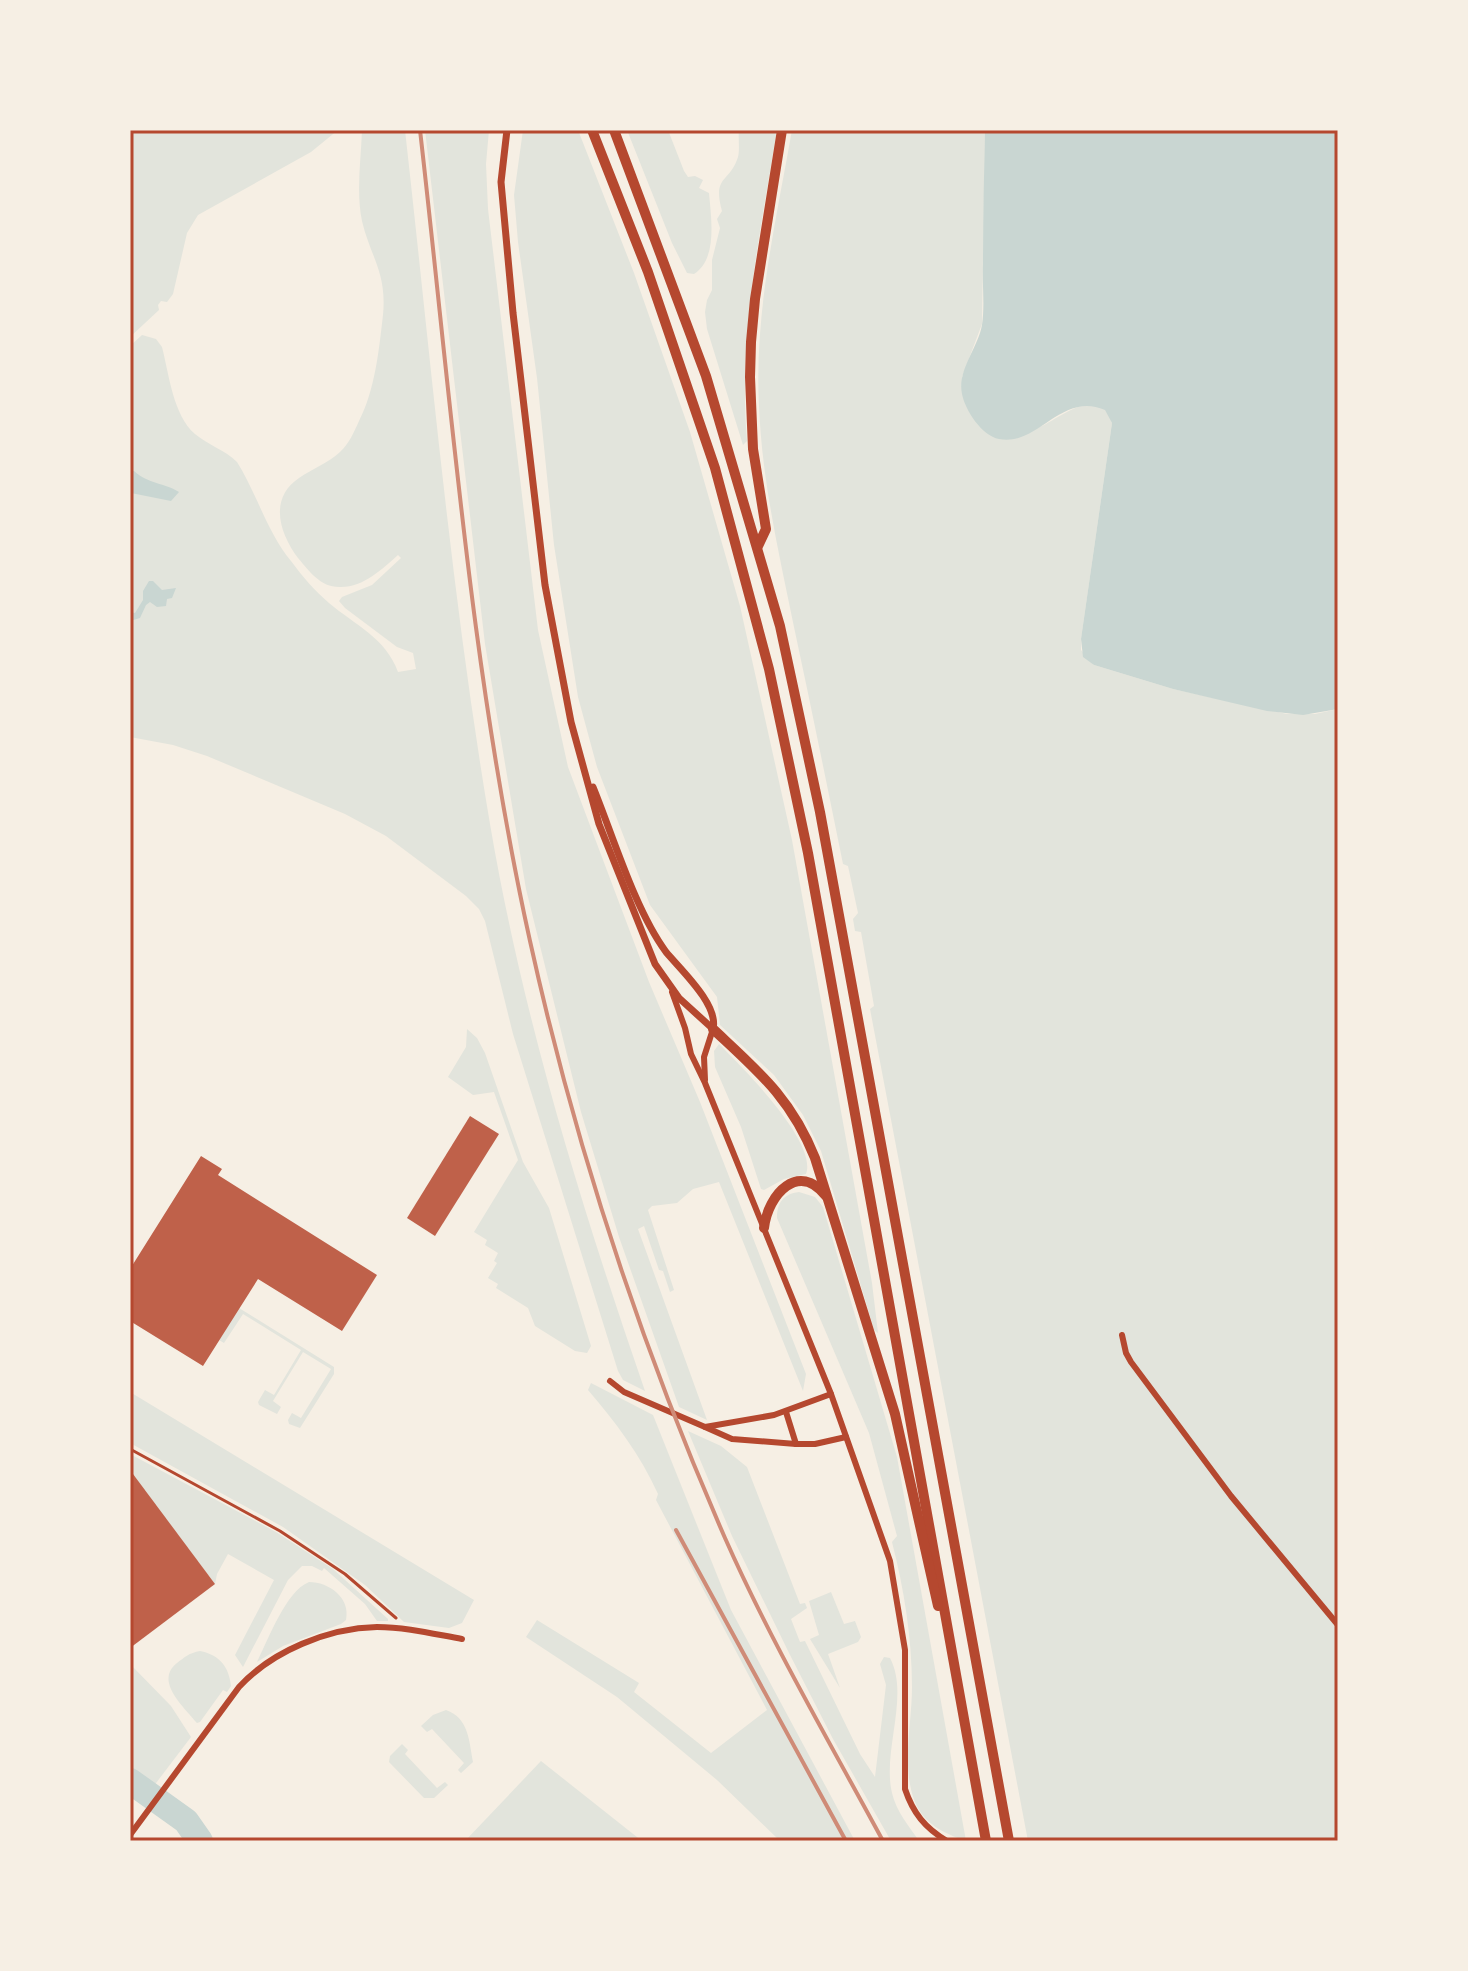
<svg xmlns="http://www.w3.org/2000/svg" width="1468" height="1971" font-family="'DejaVu Sans',sans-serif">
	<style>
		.green { fill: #e2e4dc }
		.water { fill: #c9d6d2 }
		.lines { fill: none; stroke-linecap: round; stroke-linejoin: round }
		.river { stroke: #c9d6d2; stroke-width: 26 }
		.building { fill: #bf614a }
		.path { stroke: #b5482f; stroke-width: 3 }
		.minor { stroke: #b5482f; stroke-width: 6 }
		.tertiary { stroke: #b5482f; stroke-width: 7 }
		.trunk { stroke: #b5482f; stroke-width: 10 }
		.rail { stroke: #cf8b77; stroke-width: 4 }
		.neatline { fill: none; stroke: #b5482f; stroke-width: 3 }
	</style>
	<rect width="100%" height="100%" fill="#f6efe4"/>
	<!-- green -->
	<g class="green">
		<path d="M130,130H338L311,152L198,215L187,233L173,294L167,302L161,301L158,305L159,310L130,337Z"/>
		<path d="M362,130H405C431,361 451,594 490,824C523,1018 581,1206 645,1391L623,1380L618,1371L513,1034L485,921L479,909L466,896L386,836L345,814L207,756L173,745L130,737V346L142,335L156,339L162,347C169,374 173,415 195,434C208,445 225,450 237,462C257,494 267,532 291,561C302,576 315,591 329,603C355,625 386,638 398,672L416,669L413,653L397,647L345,608L339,601L342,597L372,585L401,558L398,555C382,569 364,587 341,587C321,588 310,572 298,558C280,534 268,499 299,478C312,469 328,463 340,452C349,444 354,432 359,421C375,390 379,350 383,315C387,273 371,258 362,221C356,193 361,159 362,130Z"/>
		<path d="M425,130H489L486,164L488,209L538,630L568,767L649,982L700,1102L806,1374L803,1391L719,1182L693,1189L677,1203L652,1206L648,1210L674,1290L670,1292L663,1271L659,1270L644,1226L638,1229L707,1420L679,1407L619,1237L581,1112L526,889L485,644Z"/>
		<path d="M523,130H578L634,273L690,432L740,606L792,840L872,1283L878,1333L874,1330L821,1151L803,1115L774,1075L720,1025L717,997L650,905L597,767L578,697L554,545L537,378L518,242L514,195Z"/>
		<path d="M627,130H668L684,171L688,177L695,176L703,180L699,188L709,193C711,217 718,259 694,274L687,273L672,243Z"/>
		<path d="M739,130H777C760,234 738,336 747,441L743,445L707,329L705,312L707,300L712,290V260L720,228L717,219L722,211C712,175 730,183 738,157C740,149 738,138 739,130Z"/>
		<path d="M792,130H985L982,324L962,377L970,412L985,431C1001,431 1023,433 1037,428C1057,421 1101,380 1112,423L1081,639V650L1094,665L1173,689L1287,714H1315L1338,709V1841H1028L870,1009L874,1006L861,932L855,931L853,919L858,913L848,866L843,864C827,785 811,706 794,627C779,554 762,481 759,406C754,313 776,221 792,130Z"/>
		<path d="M467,1029L477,1038L485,1053L523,1162L549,1208L591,1346L587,1353L575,1351L535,1326L528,1308L496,1288L498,1284L488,1278L497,1263L494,1261L498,1253L485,1245L487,1240L474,1232L518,1160L494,1092L473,1095L448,1077L466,1047Z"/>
		<path d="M719,1044C741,1066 818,1142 806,1174L784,1179L764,1190L761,1189L741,1127L715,1067L714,1051Z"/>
		<path d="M799,1192L815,1197L823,1207L897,1457L966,1841C944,1833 925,1825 915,1802C901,1767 912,1724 912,1687C912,1638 904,1589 892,1542L897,1536L869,1433L777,1218C777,1203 783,1194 799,1192Z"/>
		<path d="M239,1308L334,1367V1374L300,1428L289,1424L288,1420L292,1413L301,1418L331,1369L303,1352L273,1401L281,1407L277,1414L259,1405L258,1402L265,1390L274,1395L301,1350L243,1314L224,1343L219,1340Z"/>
		<path d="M591,1383L653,1415L731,1610L855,1841H780L717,1780L617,1697L526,1637L537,1620L639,1683L634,1692L711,1753L767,1710L656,1500L658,1494C640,1454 616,1423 588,1390Z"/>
		<path d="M130,1392L474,1600L462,1623L449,1628L404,1622L365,1585L283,1527L130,1443Z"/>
		<path d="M688,1431L721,1446L747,1467L800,1604L805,1603L807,1608L791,1619L800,1642L805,1641L860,1754L875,1777L886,1685L880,1664L884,1657L890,1658C910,1696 882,1751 892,1793C896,1811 909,1826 919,1841H891L833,1739L789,1653L732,1536Z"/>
		<path d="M130,1454L276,1532L333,1569L388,1619V1621H377L365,1604L324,1568L322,1571L312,1566H302L288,1580L243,1667L235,1655L274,1580L228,1554L217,1574L215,1584L130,1472Z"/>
		<path d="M309,1582C329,1582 351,1598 346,1620L341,1624L283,1646L257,1662C268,1640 286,1591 309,1582Z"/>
		<path d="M831,1592L844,1624L855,1621L861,1637L858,1642L828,1654L840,1688L810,1639L819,1635L809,1601Z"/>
		<path d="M200,1651C219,1655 229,1666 231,1686L227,1692L223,1690L200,1722L197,1723C184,1707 154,1681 177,1663C185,1657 189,1653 200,1651Z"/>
		<path d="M130,1664L171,1706L191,1737L153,1787L130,1770Z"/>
		<path d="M446,1710C469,1718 469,1741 473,1762L461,1773L458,1770L464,1763L432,1729L427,1732L421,1726L433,1715Z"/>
		<path d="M402,1744L408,1750L405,1754L437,1788L445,1782L448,1785L434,1798H424L389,1762L390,1756Z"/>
		<path d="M541,1761L642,1841H465Z"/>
	</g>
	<!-- water -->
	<g class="water">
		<path d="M985,130H1338V709L1303,715L1267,711L1173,689L1094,665L1083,657L1081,639L1112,423L1105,410C1061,391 1038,447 999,439C982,436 965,410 962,394C957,370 978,348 982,325C985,305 982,283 983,264C983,219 984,175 985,130Z"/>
		<path d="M130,471H134C148,484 165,483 179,492L171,501L131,493Z"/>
		<path d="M149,581H153L162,590L176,588L172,598L167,599L166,606L157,607L150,602L146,605L140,618L130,621V612L135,613L143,600V591Z"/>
		<path d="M168,1800L192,1818L212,1841H193L162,1809Z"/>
	</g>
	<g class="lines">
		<!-- river -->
		<path class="river" d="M130,1781L186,1821L200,1841"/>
	</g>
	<!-- building -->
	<g class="building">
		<path d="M470,1116L499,1134L435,1236L407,1218Z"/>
		<path d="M201,1156L222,1169L218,1175L377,1275L342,1331L258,1279L203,1366L130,1321V1269Z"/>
		<path d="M130,1470L215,1584L130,1648Z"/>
	</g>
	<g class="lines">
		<!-- path -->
		<path class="path" d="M130,1449L280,1531L345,1574L396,1618"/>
		<!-- minor -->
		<g class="minor">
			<path d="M672,992L685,1028L691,1054L705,1083L831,1394L890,1561L905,1650V1789C913,1813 925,1828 947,1841"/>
			<path d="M705,1080L704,1057L713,1029"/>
			<path d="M1122,1335L1126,1353L1131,1362L1231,1496L1338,1625"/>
			<path d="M610,1381L624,1392L705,1427"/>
			<path d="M831,1394L774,1415L705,1427L732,1439L796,1444H815L846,1437"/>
			<path d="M786,1412L796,1444"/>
			<path d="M130,1835L239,1687C272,1651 328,1628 377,1627C406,1627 434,1634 462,1639"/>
		</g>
		<!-- tertiary -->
		<g class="tertiary">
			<path d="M507,130L501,182L513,313L545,585L571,722L599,824L655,964L679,998L713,1029"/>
			<path d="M593,787C613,836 635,910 666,952C681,970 719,1005 713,1029"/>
		</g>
		<!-- trunk -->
		<g class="trunk">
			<path d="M592,130L648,272L715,468L769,669L808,853L986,1841"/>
			<path d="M614,130L706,376L780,626L820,812L1009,1841"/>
			<path d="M758,546L766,529L753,449L750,377L751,342L755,299L782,130"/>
			<path d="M713,1029C759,1072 791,1098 815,1158L895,1414L938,1606"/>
			<path d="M764,1228C768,1194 799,1161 826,1196"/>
		</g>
		<!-- rail -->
		<g class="rail">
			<path d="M420,130C451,400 471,674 530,941C575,1145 641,1346 725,1538C771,1642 829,1741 883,1841"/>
			<path d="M676,1530L846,1841"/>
		</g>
	</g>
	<!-- border -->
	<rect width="1468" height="1971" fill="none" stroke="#f6efe4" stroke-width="264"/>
	<rect x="132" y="132" width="1204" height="1707" class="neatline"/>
</svg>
